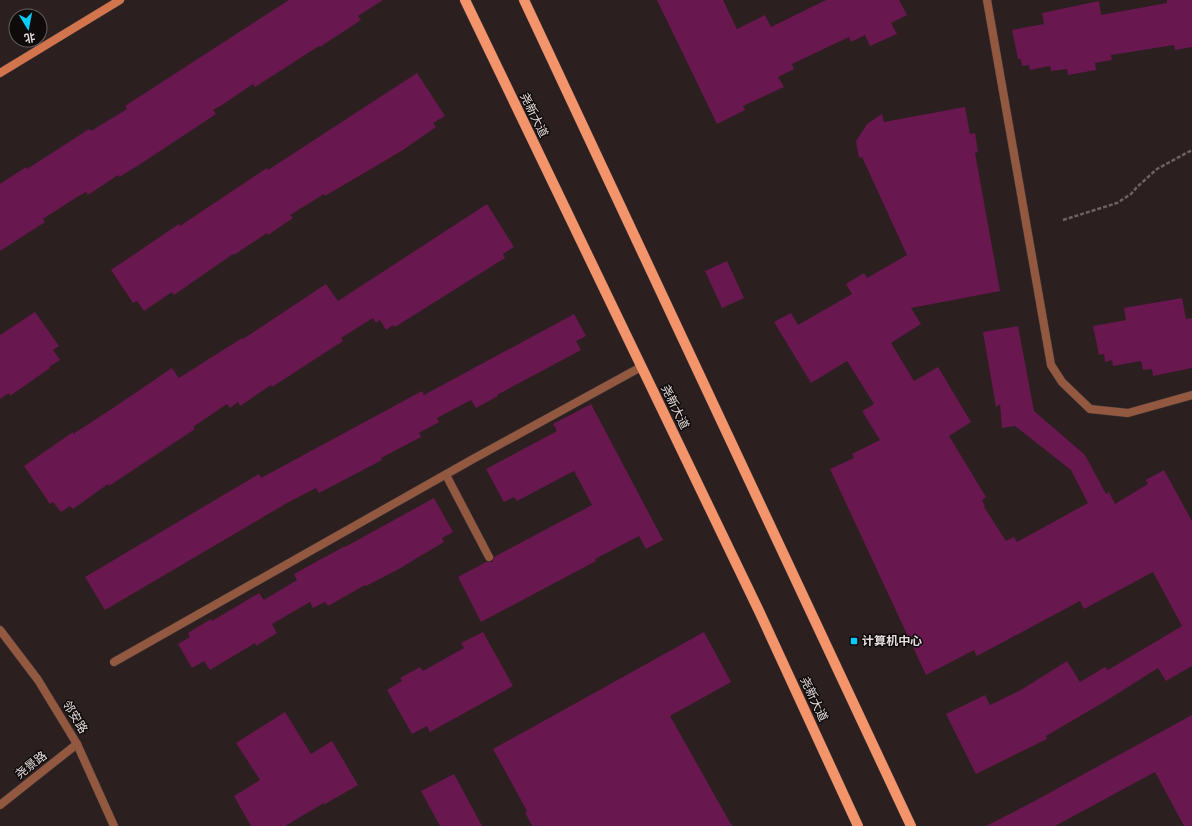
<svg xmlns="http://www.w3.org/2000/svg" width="1192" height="826" font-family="Montserrat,'Noto Sans SC',sans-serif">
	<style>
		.building { fill: #68174f }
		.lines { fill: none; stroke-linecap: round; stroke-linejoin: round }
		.service-casing { stroke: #46393a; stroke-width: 9 }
		.minor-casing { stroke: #46393a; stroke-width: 9 }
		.tertiary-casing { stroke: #46393a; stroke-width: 9 }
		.secondary-casing { stroke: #46393a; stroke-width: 9 }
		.primary-casing { stroke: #46393a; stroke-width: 11 }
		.path { stroke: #6d6162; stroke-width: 2.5; stroke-dasharray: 4 2; stroke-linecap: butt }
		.service { stroke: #925940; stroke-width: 8 }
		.minor { stroke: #925940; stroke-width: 8 }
		.tertiary { stroke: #925940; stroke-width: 8 }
		.secondary { stroke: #d2754c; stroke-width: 8 }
		.primary { stroke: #f4946b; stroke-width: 10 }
		.poi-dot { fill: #08cbf9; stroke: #100b0b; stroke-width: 1.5 }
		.labels { text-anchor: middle; stroke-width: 3; stroke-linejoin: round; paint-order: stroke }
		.street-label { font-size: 12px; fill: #e5dcdd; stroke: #100b0b }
		.poi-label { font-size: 12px; font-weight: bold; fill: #e5dcdd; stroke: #100b0b; text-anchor: start }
	</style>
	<rect width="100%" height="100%" fill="#2c1f20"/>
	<!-- building -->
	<g class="building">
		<path d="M289,0H383L358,16L361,20L320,47L319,46L255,87L253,84L222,105L213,110L216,114L139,165L119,177L118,175L88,195L86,192L77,197L43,219L45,222L0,251V184L26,167L27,169L89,129L91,131L127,109L125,106Z"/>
		<path d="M657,0H723L737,29L765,15L771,27L826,0H899L907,15L891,23L897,34L870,46L865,35L851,42L849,37L792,64L794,69L778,77L784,87L743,106L745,110L717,124Z"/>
		<path d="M1167,0H1192V47L1175,50L1174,45L1111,55L1112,60L1095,63L1096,70L1068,75L1067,69L1051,71L1050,66L1030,70L1029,65L1022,66L1021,59H1018L1012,30L1044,24L1042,13L1099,1L1101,15L1167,3Z"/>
		<path d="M417,73L445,116L433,123L436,127L403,150L325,196L324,194L290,215L293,218L268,235L267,233L234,255L233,254L174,295L172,292L144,311L137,301L133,303L111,270L179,224L180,226L267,168L268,170Z"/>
		<path d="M965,107L970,134L975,133L978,152L975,153L1000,291L911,308L921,324L891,343L914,381L938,367L971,422L949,436L986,497L982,500L985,506L984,507L1006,541L1014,537L1017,542L1088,503L1071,470L1015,426L1002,428L1000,404L996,407L983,332L1018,326L1034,411L1085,455L1106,494L1109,492L1115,504L1148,484L1146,480L1164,470L1192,521V666L1166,681L1158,668L1109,699L1046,736L1047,739L976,774L946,714L985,695L990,705L1021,690L1067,661L1080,682L1105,667L1108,670L1182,626L1153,572L1084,609L1080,601L977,656L974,650L926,675L830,469L854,458L852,454L880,440L862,411L874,404L847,361L811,383L774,322L791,313L798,325L852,294L846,284L864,273L867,278L907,255L862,157L859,158L856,141L867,124L882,114L884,122Z"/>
		<path d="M487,204L514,247L503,254L505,258L395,327L393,325L386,330L380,320L376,323L373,318L341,338L343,341L272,387L271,385L240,406L238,402L230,408L227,404L193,427L195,429L109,486L108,484L73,509L70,506L61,512L53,502L50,504L24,466L73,432V434L110,410L172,368L179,378L242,338L243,339L326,284L338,301Z"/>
		<path d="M727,261L744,298L722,308L705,271Z"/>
		<path d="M1182,298L1186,319L1192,318V368L1153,376L1152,369L1143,370L1141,361L1113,366L1112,360L1105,362L1104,354L1099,355L1093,326L1126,320L1124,308Z"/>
		<path d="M35,312L59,346L53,350L60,360L49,367L50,368L10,396L9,393L0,399V335Z"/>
		<path d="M574,314L586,336L576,341L581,350L497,395L498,396L476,408L471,400L437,418L439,422L419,433L421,437L381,458L382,460L319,493L316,488L287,503L105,610L85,577L259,474L261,478L422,391L424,395Z"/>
		<path d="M591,404L663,540L646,549L639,536L595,559L596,561L481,622L458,577L486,562H492L494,557L592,505L574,471L517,501L514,497L504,502L486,469L557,431L553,424Z"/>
		<path d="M434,498L453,532L442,538L444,542L397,570L366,586L365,585L328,606L325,602L313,608L310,602L272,624L277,633L256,646L255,643L210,670L204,661L192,668L178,644L190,637L188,633L211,619L212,621L259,593L264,600L297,580L294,574L345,546V547Z"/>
		<path d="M483,632L513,686L430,732L427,726L412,734L387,690L402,681L400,678L420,667L423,671L464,648L461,643Z"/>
		<path d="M704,632L731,682L670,716L732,826H532L525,812L527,811L493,749Z"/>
		<path d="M285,712L311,754L332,741L358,785L325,804L324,803L285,826H251L234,796L260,780L236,743Z"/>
		<path d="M1192,715V826H1184L1155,772L1055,826H986L1029,804Z"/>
		<path d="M454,774L482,826H440L421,791Z"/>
	</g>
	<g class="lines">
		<defs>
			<g id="service">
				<path d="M987,0L1051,365L1062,382L1090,409L1128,413L1192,395"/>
				<path d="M446,475L489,557"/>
				<path d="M114,662L473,459L641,367"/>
			</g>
			<path id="minor" d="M0,805L77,744"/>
			<path id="tertiary" d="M0,630L38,680L77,744L114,826"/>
			<path id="secondary" d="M0,73L120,0"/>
			<g id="primary">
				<path d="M465,0L759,611L858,826"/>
				<path d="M524,0L911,826"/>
			</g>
		</defs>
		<!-- service casing -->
		<use href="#service" class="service-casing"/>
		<!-- minor casing -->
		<use href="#minor" class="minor-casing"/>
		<!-- tertiary casing -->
		<use href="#tertiary" class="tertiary-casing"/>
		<!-- secondary casing -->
		<use href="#secondary" class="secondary-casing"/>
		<!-- primary casing -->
		<use href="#primary" class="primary-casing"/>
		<!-- path -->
		<path class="path" d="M1063,220L1117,203L1131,194L1137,187L1157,169L1192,150"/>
		<!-- service -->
		<use href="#service" class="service"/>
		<!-- minor -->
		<use href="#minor" class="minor"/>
		<!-- tertiary -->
		<use href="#tertiary" class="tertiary"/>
		<!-- secondary -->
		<use href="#secondary" class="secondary"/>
		<!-- primary -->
		<use href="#primary" class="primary"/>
	</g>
	<!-- markers -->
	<rect class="poi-dot" x="850" y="637" width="8" height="8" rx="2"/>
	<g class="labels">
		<!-- street labels -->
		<g class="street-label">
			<text transform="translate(534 115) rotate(64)" y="4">尧新大道</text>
			<text transform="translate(675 407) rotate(64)" y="4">尧新大道</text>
			<text transform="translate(814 699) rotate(65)" y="4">尧新大道</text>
			<text transform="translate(75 717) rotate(58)" y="4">邻安路</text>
			<text transform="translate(31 765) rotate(-38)" y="4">尧景路</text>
		</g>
		<!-- poi labels -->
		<g class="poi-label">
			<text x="862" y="645">计算机中心</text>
		</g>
	</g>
	<!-- north arrow -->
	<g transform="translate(28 28) rotate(170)"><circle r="19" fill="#100b0b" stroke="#655f5f"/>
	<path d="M0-3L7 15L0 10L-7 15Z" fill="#08cbf9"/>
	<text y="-6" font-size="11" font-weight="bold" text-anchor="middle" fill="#e5dcdd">北</text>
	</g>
</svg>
